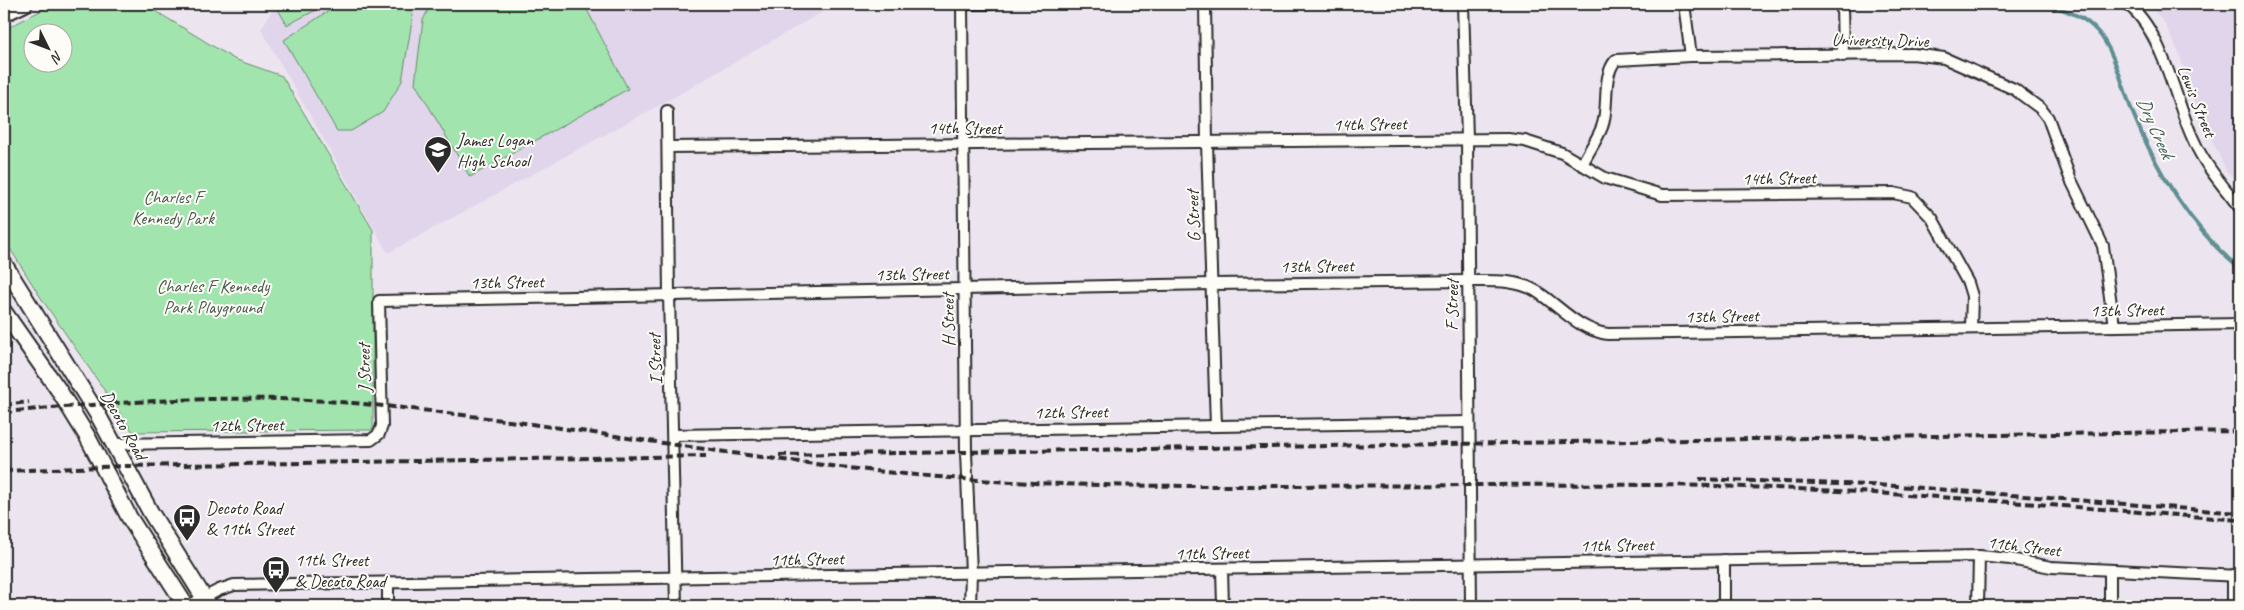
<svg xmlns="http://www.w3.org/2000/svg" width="2244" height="610" font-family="Caveat,sans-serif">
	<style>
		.built { fill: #e0d5eb }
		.green { fill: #a2e4ae; stroke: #66886c; fill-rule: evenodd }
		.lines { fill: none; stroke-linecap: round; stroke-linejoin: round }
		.stream { stroke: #5e8f92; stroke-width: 4 }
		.street-casing { stroke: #2b2b2b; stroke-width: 14 }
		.secondary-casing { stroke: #2b2b2b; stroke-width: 18 }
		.primary-casing { stroke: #2b2b2b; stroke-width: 19 }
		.street { stroke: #fdfcf7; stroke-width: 10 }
		.secondary { stroke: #fdfcf7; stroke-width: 14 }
		.primary { stroke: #fdfcf7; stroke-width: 15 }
		.rail { stroke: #2b2b2b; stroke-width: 4; stroke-dasharray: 8 4; stroke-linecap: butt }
		.labels { text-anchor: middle; stroke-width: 4; stroke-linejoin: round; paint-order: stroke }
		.street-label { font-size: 18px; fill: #2b2b2b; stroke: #fdfcf7 }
		.poi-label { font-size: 18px; fill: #2b2b2b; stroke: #fdfcf7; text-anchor: start }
		.park-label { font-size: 18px; fill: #49594c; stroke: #fdfcf7 }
		.water-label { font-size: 19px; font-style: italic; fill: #445d5f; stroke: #fdfcf7 }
	</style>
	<rect width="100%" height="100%" fill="#ece5f0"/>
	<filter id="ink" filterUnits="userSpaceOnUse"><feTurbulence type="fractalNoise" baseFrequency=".02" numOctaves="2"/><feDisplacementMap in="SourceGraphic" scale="10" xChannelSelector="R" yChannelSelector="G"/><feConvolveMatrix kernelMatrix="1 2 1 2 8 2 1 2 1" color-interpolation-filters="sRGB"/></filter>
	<g filter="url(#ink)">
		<!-- built -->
		<g class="built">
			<path d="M273,4H836L676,96L388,253L261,29L275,6Z"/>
			<path d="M2149,4H2240V186L2226,170L2195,105L2179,53L2165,24Z"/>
		</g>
		<!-- green -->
		<g class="green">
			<path d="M53,4H144L234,59L282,76L373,230V430L133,432L41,298L4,239V30ZM62,32V62H32V32Z"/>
			<path d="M275,4H328L287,25Z"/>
			<path d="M339,4H406L413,15L402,81L383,112L351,131H337L284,40Z"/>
			<path d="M431,4H584L628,89L470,177L415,83L423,20Z"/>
		</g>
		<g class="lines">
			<!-- stream -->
			<path class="stream" d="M2048,4C2067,11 2084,16 2097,31C2114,49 2123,88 2132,111C2156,170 2191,228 2240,269"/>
			<defs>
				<g id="street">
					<path d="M962,4L966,452L971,573L970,606"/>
					<path d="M962,4H992"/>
					<path d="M1205,4L1207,143L1216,426"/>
					<path d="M1463,4L1467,138L1471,606"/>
					<path d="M1684,4L1691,56"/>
					<path d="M1842,4L1843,56"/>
					<path d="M2127,4C2163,30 2175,102 2194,141C2205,166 2224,187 2240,208"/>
					<path d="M667,111L669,294L676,606"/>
					<path d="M668,147L1508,139L1525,141L1562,153L1605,178L1662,195L1893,193L1912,197L1932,218L1968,283L1972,296L1971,328"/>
					<path d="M1582,165C1588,152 1597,140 1602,127C1610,106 1601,77 1616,60L1691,56L1913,54L1944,58L2014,89L2041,109L2048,118L2070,178L2103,246L2114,326"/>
					<path d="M673,435L1468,422"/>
					<path d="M114,444L371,440L379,434L382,426L379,301L1212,284L1468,281C1491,281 1516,279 1536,291C1561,307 1578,330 1608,334L2240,324"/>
					<path d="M1222,569L1223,606"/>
					<path d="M2110,570V606"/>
					<path d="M2233,575V606"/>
					<path d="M388,582V606"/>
					<path d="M188,606L219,590L234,585L1979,556L2010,559L2051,567L2240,576"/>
					<path d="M1724,606V560"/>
					<path d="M1978,606L1979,556"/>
				</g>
				<path id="secondary" d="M4,14L25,4"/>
				<g id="primary">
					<path d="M4,264L98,415L151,513L209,606"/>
					<path d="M4,312L58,389L87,436L129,517L186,606"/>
				</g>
			</defs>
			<!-- street casing -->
			<use href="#street" class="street-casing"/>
			<!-- secondary casing -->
			<use href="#secondary" class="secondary-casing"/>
			<!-- primary casing -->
			<use href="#primary" class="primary-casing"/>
			<!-- street -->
			<use href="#street" class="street"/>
			<!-- secondary -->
			<use href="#secondary" class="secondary"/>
			<!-- primary -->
			<use href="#primary" class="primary"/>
			<!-- rail -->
			<g class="rail">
				<path d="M4,405L29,402"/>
				<path d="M4,412C120,402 236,393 353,403C574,423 791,471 1013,482C1092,486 1171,486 1249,486C1385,486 1520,484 1655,485C1851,487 2046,505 2240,520"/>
				<path d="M779,455L2240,431"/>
				<path d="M4,471L126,466L706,456"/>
				<path d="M1699,479L1897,486L2240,513"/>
			</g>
		</g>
	</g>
	<!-- icons -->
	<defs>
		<symbol id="school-pin" viewBox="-11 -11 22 30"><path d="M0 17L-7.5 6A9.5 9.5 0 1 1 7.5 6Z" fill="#2b2b2b" stroke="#fdfcf7"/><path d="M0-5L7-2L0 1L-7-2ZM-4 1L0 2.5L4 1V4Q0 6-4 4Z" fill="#fff"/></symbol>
		<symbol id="bus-pin" viewBox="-11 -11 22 30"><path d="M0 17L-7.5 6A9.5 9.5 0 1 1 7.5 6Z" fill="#2b2b2b" stroke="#fdfcf7"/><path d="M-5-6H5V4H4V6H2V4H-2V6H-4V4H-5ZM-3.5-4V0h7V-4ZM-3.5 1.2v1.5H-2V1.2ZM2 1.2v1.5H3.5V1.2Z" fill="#fff"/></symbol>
	</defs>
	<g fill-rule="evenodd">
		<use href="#school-pin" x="422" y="134" width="32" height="43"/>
		<use href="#bus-pin" x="171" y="502" width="32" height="43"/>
		<use href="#bus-pin" x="260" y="554" width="32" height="43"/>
	</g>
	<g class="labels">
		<!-- street labels -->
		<g class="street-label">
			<text transform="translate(1880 40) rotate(1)" y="6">University Drive</text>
			<text transform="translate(2197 101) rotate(68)" y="6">Lewis Street</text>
			<text transform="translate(1370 124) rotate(-1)" y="6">14th Street</text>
			<text x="965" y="134">14th Street</text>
			<text transform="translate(1779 178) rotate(-1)" y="6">14th Street</text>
			<text transform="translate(1193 216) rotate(-92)" y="6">G Street</text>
			<text transform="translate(1317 266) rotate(-1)" y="6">13th Street</text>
			<text transform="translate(912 274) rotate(-1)" y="6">13th Street</text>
			<text transform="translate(507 282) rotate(-1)" y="6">13th Street</text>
			<text transform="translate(1452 305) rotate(-90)" y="6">F Street</text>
			<text transform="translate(2127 310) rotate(-1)" y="6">13th Street</text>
			<text transform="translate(1722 316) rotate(-1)" y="6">13th Street</text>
			<text transform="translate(948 320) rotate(-91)" y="6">H Street</text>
			<text transform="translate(655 359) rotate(-92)" y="6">I Street</text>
			<text transform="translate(364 368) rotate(-91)" y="6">J Street</text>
			<text transform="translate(1071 412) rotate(-1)" y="6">12th Street</text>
			<text transform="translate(124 425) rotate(61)" y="6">Decoto Road</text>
			<text transform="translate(247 425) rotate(-1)" y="6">12th Street</text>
			<text transform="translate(1617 545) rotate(-1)" y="6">11th Street</text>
			<text transform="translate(2024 546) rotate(7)" y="6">11th Street</text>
			<text transform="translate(1212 553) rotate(-1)" y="6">11th Street</text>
			<text transform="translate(807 559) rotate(-1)" y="6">11th Street</text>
		</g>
		<!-- poi labels -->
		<g class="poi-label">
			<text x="457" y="146">James Logan<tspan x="457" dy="21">High School</tspan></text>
			<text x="206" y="514">Decoto Road<tspan x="206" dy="21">&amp; 11th Street</tspan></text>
			<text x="295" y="566">11th Street<tspan x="295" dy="21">&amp; Decoto Road</tspan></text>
		</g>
		<!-- park labels -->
		<g class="park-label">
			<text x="173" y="203">Charles F<tspan x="173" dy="21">Kennedy Park</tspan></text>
			<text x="213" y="292">Charles F Kennedy<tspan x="213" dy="21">Park Playground</tspan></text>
		</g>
		<!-- water labels -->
		<g class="water-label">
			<text transform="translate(2156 127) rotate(66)" y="7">Dry Creek</text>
		</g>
	</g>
	<!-- margin -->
	<rect width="2244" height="610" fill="none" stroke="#fdfcf7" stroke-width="20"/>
	<rect x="10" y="10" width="2224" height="590" fill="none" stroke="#2b2b2b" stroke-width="2" filter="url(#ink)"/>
	<!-- north arrow -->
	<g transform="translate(48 48) rotate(132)"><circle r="24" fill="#fdfcf7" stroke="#a9a8a5"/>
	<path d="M0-4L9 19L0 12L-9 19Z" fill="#2b2b2b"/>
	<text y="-8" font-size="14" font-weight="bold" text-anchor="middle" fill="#2b2b2b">N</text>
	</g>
</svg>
